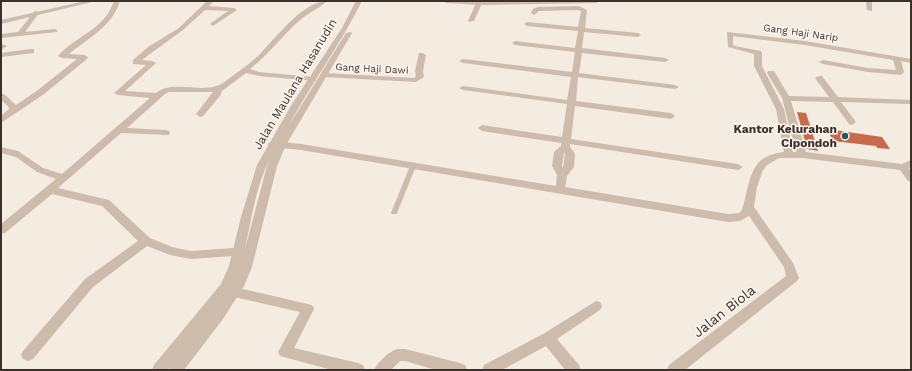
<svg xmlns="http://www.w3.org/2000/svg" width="912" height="371" font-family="'Work Sans',sans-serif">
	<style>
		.building { fill: #c8694b }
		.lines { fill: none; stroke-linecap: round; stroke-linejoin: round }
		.service { fill: #cdbbac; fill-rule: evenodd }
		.minor { fill: #cdbbac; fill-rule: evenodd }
		.tertiary { fill: #cdbbac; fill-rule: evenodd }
		.poi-dot { fill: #1f5a5e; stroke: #fbf5ee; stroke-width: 1.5 }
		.labels { text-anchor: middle; stroke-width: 3; stroke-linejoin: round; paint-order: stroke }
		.far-street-label { font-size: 10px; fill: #3b302b; stroke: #fbf5ee }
		.street-label { font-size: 12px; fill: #3b302b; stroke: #fbf5ee }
		.poi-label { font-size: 12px; font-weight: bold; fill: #3b302b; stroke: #fbf5ee; text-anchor: end }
		.near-street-label { font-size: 14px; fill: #3b302b; stroke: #fbf5ee }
	</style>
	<rect width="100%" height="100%" fill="#f4ebe1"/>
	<!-- building -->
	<g class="building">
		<path d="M797,112L806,113L818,151L807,149Z"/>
		<path d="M827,129L882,137L890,149L877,148L876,146L833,141Z"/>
	</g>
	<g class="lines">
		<!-- service -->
		<path class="service" d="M413,164L416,166L397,213L396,214H392L391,213L410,166Z"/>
		<!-- minor -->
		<g class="minor">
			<path d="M114,1H120C112,27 88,38 69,54L84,55L88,57L87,59L44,94L1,123V116L9,109L8,106L1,100V94H4L16,105L38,90L77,59L62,58L58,56C76,35 104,31 114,1Z"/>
			<path d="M207,1H214L209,6L234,8L237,10L213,26L210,24L211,23L228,11L205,10L183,30L154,51L142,60L152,61L156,63L125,91L156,93C174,78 206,97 226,81C236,73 249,65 259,55C275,39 303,1 327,1C319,9 307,13 299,21C282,36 268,55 250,69L259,72L313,77H316V81L259,76L246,73L222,91L220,96L203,116L200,117L196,114L213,92H169L165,94L127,128L166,130L169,131L170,133L169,135L121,133L58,188L109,200L150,238L172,247L191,251L246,247L250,248L252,251L250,254L246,255L191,259L170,255L147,246L93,287L33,359L28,361L23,359L21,355L23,351L85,279L138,241L102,206L52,194L5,233L1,234V224L56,179L37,172L16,157L1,153V147L18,151L43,168L62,174L150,98L118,95L114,93L146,65L133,64V60L148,47L179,28Z"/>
			<path d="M477,1H483L474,21L469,22L468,21Z"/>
			<path d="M866,1H872V11L867,10Z"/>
			<path d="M579,6L587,10L585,28L638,33L641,35L638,37L584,32L582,48L665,58L669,60L665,62L582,53L579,73L675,85L679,87L675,89L578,77L576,101L671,113L675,116L671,119L575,106L571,139L738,164L743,167L738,170L570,144V147L575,154L574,167L567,176L565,187L728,214L739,213L742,210C751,183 747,156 784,152L776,109L754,66V54L728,47L727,32L805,41L911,59V63L901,61L904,72L901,75L868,72L823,64L819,62L823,60L868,68L896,70L893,60L805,45L733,36V45L735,46L761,51L762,53V66L784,109L793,152H796L782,98L767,73L768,71H774L789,96L829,97L815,78L819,76H822L838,97L911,100V104L841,102L856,122L852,125L849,124L833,102L791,101L806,152L902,164L911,160V167L909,168L911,172V182L908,181L900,170L802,158H779L767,165L763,170L757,187L754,207L793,263L799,278L797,281L685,370H667L669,365L786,276L784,267L749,216L740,221L728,222L301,150L272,147L267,144L272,141L301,144L556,186L557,175L552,166L554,152L561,146V143L482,131L478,128L482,125L562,137L567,104L463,90L459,88L463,86L567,100L571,77L463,63L459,61L463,59L572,72L575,52L515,45L512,43L515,41L575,48L578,31L527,26L524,24L527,22L578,27L581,11L578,10L539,11L534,15L531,13L533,9L538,7ZM564,152L565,154L563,168L562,166Z"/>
			<path d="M36,11L39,13L25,32L55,29L58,31L57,32L1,38V34L18,32L34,12Z"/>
			<path d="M1,44L5,45L7,46L1,50Z"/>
			<path d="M31,49H34V53L1,57V53Z"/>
			<path d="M419,53H422L426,55L423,71L424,77L416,82L324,77L320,75L324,73L414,78L416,76L415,71Z"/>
			<path d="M234,287L312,305L314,309L294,348L358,363L363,365L365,370H332L280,356L278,352L300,312L230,296L228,292L230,288Z"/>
			<path d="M596,301L600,302L602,306L600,310L557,339L579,365L581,370H565L546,346L502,370H482L484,365L543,334Z"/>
			<path d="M397,349H405L460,363L465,365L467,370H436L405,361H400L391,370H374C378,362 388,352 397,349Z"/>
		</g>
		<!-- tertiary -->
		<g class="tertiary">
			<path d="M85,1H96L1,24V20Z"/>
			<path d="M356,1H362C340,45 311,84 288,127L346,33L351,32L352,33L286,145L277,166L252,267L244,286L223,319L184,370H169L171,366L168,370H152L154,365L221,284L229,266L241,217L257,165L292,104L342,28ZM271,157L267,166L245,249C251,220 257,182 271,157Z"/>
			<path d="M443,1H599L596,3L480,5L446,3Z"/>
		</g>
	</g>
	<!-- markers -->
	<circle class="poi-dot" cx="845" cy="136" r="4"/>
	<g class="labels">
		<!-- far-street labels -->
		<g class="far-street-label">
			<text transform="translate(801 32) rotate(8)" y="4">Gang Haji Narip</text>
			<text transform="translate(372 68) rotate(3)" y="4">Gang Haji Dawi</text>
		</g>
		<!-- street labels -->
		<g class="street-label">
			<text transform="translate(295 84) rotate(-59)" y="4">Jalan Maulana Hasanudin</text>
		</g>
		<!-- poi labels -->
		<g class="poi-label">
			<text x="837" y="133">Kantor Kelurahan<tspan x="837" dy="14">Cipondoh</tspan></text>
		</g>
		<!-- near-street labels -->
		<g class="near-street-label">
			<text transform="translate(724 311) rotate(-38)" y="5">Jalan Biola</text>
		</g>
	</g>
	<!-- border -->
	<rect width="912" height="371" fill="none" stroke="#3b302b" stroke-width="4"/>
</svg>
